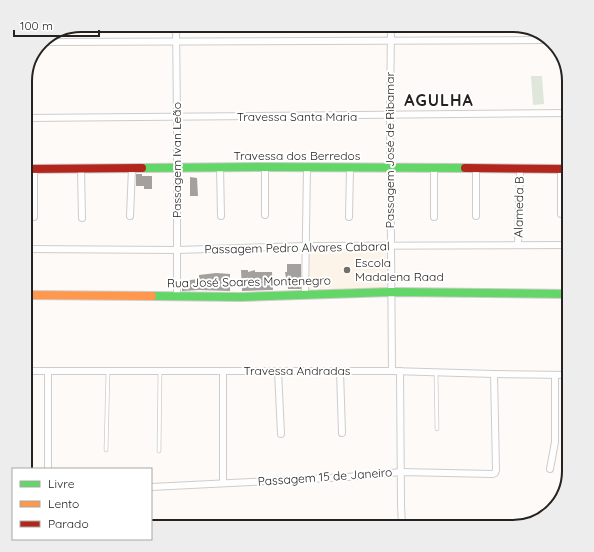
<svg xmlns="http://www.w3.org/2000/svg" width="594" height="552" font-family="Quicksand,sans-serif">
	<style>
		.education { fill: #fcf4e8 }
		.green { fill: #dee7d9 }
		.building { fill: #a3a09e }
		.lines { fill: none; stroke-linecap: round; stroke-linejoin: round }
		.lane-casing { stroke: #cfccca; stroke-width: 4.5 }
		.street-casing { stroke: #cfccca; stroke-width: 8 }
		.fast-casing { stroke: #cfccca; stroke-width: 10 }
		.slow-casing { stroke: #cfccca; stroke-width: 10 }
		.jam-casing { stroke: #cfccca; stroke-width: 10 }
		.lane { stroke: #fffefe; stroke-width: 3 }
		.street { stroke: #fffefe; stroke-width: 6 }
		.fast { stroke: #63d668; stroke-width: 8 }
		.slow { stroke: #ff974d; stroke-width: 8 }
		.jam { stroke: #b3261e; stroke-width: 8 }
		.poi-dot { fill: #716e6b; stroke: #fff; stroke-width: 1.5 }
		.labels { text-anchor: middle; stroke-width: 4; stroke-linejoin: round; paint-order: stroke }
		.street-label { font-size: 12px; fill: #26221f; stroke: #fff }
		.poi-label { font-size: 12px; fill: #26221f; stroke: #fff; text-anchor: start }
		.district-label { font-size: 16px; font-weight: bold; letter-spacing: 1px; fill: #26221f; stroke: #fff }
		.rim { fill: none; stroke: #26221f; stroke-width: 2 }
	</style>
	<rect width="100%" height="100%" fill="#fdfaf8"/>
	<!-- education -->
	<path class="education" d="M309,250L386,251L387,289L308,290Z"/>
	<!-- green -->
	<path class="green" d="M531,76H542L544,104L533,105Z"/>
	<!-- building -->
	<g class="building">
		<path d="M136,174H142V176H152V189H144V186H136Z"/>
		<path d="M190,177L197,178L198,196H190Z"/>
		<path d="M287,264H301V289H288L287,278H286L285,272H287Z"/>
		<path d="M241,270H248V272L255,270V272H272L273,290L242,291Z"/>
		<path d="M216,273L230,274V291L199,290L182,291V281L199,279V275Z"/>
	</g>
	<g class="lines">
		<defs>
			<g id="lane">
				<path d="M436,372L437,429"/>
				<path d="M106,450L108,371"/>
				<path d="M159,451L160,371"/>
			</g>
			<g id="street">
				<path d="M176,25L177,117V296"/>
				<path d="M391,25L390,116L392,371"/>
				<path d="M42,42L549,40"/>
				<path d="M25,118L569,113"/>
				<path d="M220,167L221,216"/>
				<path d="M476,168V216"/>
				<path d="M81,170L82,218"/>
				<path d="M561,214V169"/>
				<path d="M265,215V167"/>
				<path d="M130,216L132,168"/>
				<path d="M34,217V169"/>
				<path d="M349,217L350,168"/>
				<path d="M434,217V167"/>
				<path d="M518,245L520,168"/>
				<path d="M25,249L177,250L305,246L569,245"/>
				<path d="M305,294L307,168"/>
				<path d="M25,371H392L494,374L569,375"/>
				<path d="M278,371L281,434"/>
				<path d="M340,371L342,433"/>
				<path d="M400,371L401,505L402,527"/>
				<path d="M48,372V469"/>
				<path d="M550,469L555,442V375"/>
				<path d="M223,483V371"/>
				<path d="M151,487L347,477L401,472L493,474L495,473L496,470L494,374"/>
			</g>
			<g id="fast">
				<path d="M142,168L265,167L465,168"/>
				<path d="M152,296L241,297L391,292L569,294"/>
			</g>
			<path id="slow" d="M25,295L152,296"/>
			<g id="jam">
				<path d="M465,168L569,169"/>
				<path d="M25,169L142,168"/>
			</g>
		</defs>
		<!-- lane casing -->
		<use href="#lane" class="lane-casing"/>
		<!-- street casing -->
		<use href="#street" class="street-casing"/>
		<!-- fast casing -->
		<use href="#fast" class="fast-casing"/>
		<!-- slow casing -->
		<use href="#slow" class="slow-casing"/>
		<!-- jam casing -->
		<use href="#jam" class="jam-casing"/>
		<!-- lane -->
		<use href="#lane" class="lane"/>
		<!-- street -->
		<use href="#street" class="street"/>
		<!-- fast -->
		<use href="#fast" class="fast"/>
		<!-- slow -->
		<use href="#slow" class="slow"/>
		<!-- jam -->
		<use href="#jam" class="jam"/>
	</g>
	<!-- markers -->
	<circle class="poi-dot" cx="347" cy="270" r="4"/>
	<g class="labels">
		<!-- street labels -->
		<g class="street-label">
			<text x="297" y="121">Travessa Santa Maria</text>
			<text transform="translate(390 150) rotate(-90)" y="4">Passagem José de Ribamar</text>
			<text x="297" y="160">Travessa dos Berredos</text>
			<text transform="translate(177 160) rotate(-90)" y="4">Passagem Ivan Leão</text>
			<text transform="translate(519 207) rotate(-89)" y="4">Alameda B</text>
			<text transform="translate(297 248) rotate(-1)" y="4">Passagem Pedro Alvares Cabaral</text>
			<text transform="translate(249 282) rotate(-1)" y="4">Rua José Soares Montenegro</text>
			<text x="297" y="375">Travessa Andradas</text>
			<text transform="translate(325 477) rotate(-4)" y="4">Passagem 15 de Janeiro</text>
		</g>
		<!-- poi labels -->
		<g class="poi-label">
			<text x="355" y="267">Escola<tspan x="355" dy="14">Madalena Raad</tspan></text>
		</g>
		<!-- district labels -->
		<g class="district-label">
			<text x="439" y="106">AGULHA</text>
		</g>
	</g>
	<!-- crop -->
	<path d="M0 0H594V552H0ZM81 32H513A49 49 0 0 1 562 81V471A49 49 0 0 1 513 520H81A49 49 0 0 1 32 471V81A49 49 0 0 1 81 32Z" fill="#eeeded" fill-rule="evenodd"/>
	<path class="rim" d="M81 32H513A49 49 0 0 1 562 81V471A49 49 0 0 1 513 520H81A49 49 0 0 1 32 471V81A49 49 0 0 1 81 32Z"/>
	<!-- legend -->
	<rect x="12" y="468" width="140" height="72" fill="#ffffff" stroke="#a8a7a5"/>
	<rect x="20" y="481" width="20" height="6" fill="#63d668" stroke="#a8a7a5"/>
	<text x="48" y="488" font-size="12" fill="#26221f">Livre</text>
	<rect x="20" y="501" width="20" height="6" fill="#ff974d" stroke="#a8a7a5"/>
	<text x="48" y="508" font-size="12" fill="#26221f">Lento</text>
	<rect x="20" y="521" width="20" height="6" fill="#b3261e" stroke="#a8a7a5"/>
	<text x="48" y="528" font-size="12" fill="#26221f">Parado</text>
	<!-- scale -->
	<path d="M14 30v6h85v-6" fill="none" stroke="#26221f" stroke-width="2"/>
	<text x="20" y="30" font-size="12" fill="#26221f" stroke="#ffffff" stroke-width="3" paint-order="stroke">100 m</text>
</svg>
